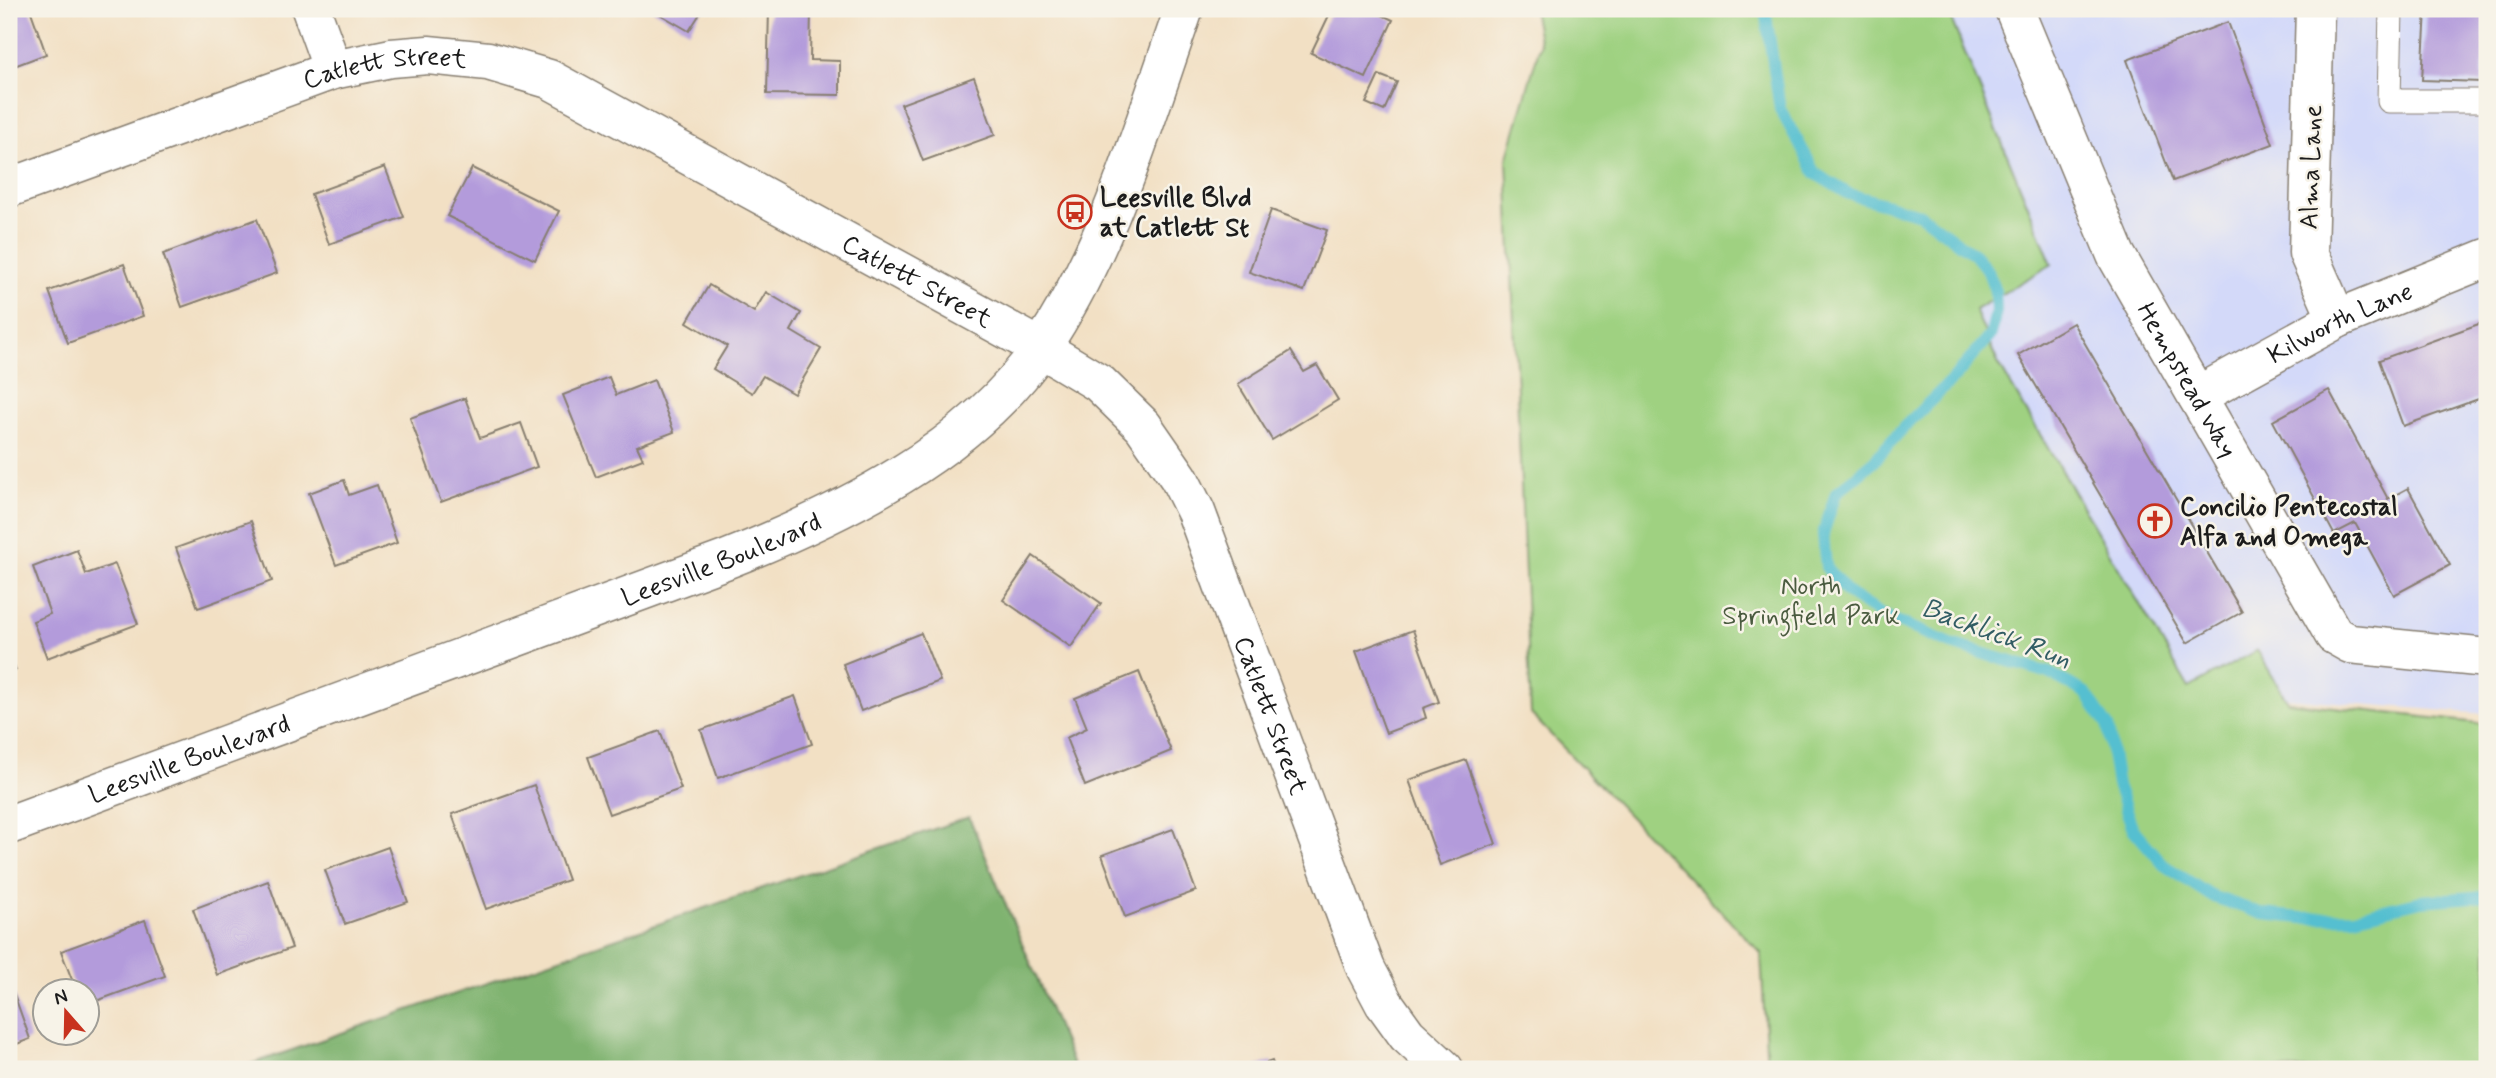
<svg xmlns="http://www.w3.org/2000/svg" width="2496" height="1078" font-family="Mynerve,sans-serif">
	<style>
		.built { fill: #d3d9f9 }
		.green { fill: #9fd181; stroke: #5e764e; stroke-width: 2 }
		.forest { fill: #7fb36f; stroke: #4e6846; stroke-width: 2 }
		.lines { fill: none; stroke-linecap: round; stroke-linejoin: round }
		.stream { stroke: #54bfd0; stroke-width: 12 }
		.building { fill: #b39bdb }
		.service-casing { stroke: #877e70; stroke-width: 25 }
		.minor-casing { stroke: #877e70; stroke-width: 41 }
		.tertiary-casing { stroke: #877e70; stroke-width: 41 }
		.service { stroke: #fff; stroke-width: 23 }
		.minor { stroke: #fff; stroke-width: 38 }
		.tertiary { stroke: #fff; stroke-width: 38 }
		.labels { text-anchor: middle; stroke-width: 5; stroke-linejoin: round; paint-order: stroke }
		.street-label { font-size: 26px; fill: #1c1c1c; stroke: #f7f3e8 }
		.poi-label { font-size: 26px; font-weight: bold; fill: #1c1c1c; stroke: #f7f3e8; text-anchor: start }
		.park-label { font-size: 26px; fill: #4a5b3f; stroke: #f7f3e8 }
		.water-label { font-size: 28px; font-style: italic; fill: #325d64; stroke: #f7f3e8 }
	</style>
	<rect width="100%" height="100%" fill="#f7f3e8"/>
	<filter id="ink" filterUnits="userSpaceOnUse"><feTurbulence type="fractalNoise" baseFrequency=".0143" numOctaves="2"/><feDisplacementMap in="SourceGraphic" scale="14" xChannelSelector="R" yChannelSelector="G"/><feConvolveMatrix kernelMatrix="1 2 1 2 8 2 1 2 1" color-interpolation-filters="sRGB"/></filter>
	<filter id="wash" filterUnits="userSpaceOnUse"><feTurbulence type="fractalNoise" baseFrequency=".00686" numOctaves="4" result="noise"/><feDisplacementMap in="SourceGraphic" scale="28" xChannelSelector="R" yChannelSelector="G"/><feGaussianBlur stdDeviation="1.57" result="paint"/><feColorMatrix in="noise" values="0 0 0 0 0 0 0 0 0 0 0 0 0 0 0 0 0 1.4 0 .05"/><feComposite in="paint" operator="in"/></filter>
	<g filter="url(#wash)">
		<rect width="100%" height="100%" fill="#f2e0c4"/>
		<!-- built -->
		<path class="built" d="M1822,9H2487V714L1982,674Z"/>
		<!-- green -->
		<path class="green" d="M1533,9H1947L2052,264L1975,310L1998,363L2189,688L2257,650L2288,702L2487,724V1069H1767L1761,953L1531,714L1507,160L1540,45Z"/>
		<!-- forest -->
		<path class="forest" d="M969,817L1075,1069H237Z"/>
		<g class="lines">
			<!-- stream -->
			<path class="stream" d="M1765,9L1780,109L1816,174L1849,194L1920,214L1975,255L1988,271L1995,291L1996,311L1991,334L1956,376L1904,427L1872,463L1836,493L1823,534L1826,567L1848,593L1882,615L1951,644L2049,673L2086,693L2108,727L2117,785L2133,829L2164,865L2211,896L2263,914L2301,918L2355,917L2421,901L2487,896"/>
		</g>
		<g id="blocks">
			<!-- building -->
			<g class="building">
				<path d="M9,9H30L46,54L9,68Z"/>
				<path d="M145,9H164L147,15Z"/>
				<path d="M651,9H703L689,31Z"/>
				<path d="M769,9H811L810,60L840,61V95L767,94Z"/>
				<path d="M1332,9H1369L1393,20L1366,78L1311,53Z"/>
				<path d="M2426,9H2485L2482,82L2422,80Z"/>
				<path d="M2228,22L2273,144L2173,181L2127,60Z"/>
				<path d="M1379,75L1397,82L1384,111L1366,103Z"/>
				<path d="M974,77L995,135L923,161L901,104Z"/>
				<path d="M385,167L404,217L329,244L311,194Z"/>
				<path d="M472,168L559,211L535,260L447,216Z"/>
				<path d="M1271,210L1327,230L1304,291L1249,272Z"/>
				<path d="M257,219L277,273L182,307L163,254Z"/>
				<path d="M124,264L143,316L68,343L49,291Z"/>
				<path d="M709,285L754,312L766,292L801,313L791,331L821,349L794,394L763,376L752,393L713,369L727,346L687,322Z"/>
				<path d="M2487,321V396L2403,426L2379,360Z"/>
				<path d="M2073,323L2242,612L2187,643L2018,355Z"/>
				<path d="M9,345L16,365L9,368Z"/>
				<path d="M1291,351L1304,372L1317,365L1338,400L1272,440L1238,384Z"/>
				<path d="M609,377L616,395L654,380L674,432L637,446L643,459L596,477L563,395Z"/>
				<path d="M2329,390L2388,499L2408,488L2450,565L2394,595L2355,523L2334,534L2273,421Z"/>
				<path d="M465,398L480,438L521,423L537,467L441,502L410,418Z"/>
				<path d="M344,480L349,495L377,485L397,543L336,565L309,493Z"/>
				<path d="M251,521L272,581L198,608L176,548Z"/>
				<path d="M77,550L86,574L115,564L138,624L47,658L33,621L50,614L33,567Z"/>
				<path d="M1033,556L1101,603L1071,647L1003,600Z"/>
				<path d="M1413,630L1439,702L1423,708L1426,718L1386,733L1356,651Z"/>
				<path d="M921,633L940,681L861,711L843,664Z"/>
				<path d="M9,652L16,670L9,673Z"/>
				<path d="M1139,672L1171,751L1085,786L1066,738L1087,728L1075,698Z"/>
				<path d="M795,696L812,744L718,778L701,730Z"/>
				<path d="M660,731L681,789L609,814L588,757Z"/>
				<path d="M1466,760L1496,844L1440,865L1409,780Z"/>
				<path d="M534,785L568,880L486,909L452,814Z"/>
				<path d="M1173,829L1196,891L1125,917L1102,855Z"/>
				<path d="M388,847L408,902L345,924L325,870Z"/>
				<path d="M268,881L292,948L217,975L193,909Z"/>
				<path d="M145,920L165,976L88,1004V990H76L61,951Z"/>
				<path d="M9,980L30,1039L9,1047Z"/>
				<path d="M1272,1061L1275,1069H1250Z"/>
			</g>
		</g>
	</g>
	<g filter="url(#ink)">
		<use href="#blocks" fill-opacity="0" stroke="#877e70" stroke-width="2"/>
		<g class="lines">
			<defs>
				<path id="service" d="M2391,9L2389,101H2487"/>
				<g id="minor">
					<path d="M311,9L333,70"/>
					<path id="s1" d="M2014,9L2116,255L2334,635L2350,644L2487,658"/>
					<path d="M2315,9L2308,253L2337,319"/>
					<path id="s2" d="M9,188L333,70L391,58L428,55L488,61L549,79L1041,348L1099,383L1143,426L1179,478L1196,512L1366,969L1384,1003L1407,1035L1444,1069"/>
					<path id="s3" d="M2197,396L2337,319L2487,258"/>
				</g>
				<g id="tertiary">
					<path id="s4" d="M9,825L725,560C839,515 972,451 1042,346C1110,245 1144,122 1184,9"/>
				</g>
			</defs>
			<!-- service casing -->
			<use href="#service" class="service-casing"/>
			<!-- minor casing -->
			<use href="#minor" class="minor-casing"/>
			<!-- tertiary casing -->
			<use href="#tertiary" class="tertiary-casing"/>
			<!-- service -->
			<use href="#service" class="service"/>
			<!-- minor -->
			<use href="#minor" class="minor"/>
			<!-- tertiary -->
			<use href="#tertiary" class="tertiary"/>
		</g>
	</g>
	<!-- icons -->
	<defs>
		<symbol id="bus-ring" viewBox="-11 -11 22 22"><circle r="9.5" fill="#f7f3e8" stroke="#c8321e" stroke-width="1.5"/><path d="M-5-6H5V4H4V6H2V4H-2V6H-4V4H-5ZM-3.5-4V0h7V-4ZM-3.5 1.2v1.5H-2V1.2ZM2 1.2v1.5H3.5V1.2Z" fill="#c8321e"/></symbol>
		<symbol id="church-ring" viewBox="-11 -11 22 22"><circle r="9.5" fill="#f7f3e8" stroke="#c8321e" stroke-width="1.5"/><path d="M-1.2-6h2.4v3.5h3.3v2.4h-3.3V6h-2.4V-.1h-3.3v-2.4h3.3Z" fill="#c8321e"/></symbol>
	</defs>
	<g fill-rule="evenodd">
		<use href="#bus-ring" x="1056" y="193" width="38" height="38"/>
		<use href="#church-ring" x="2136" y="502" width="38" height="38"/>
	</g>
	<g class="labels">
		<!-- street labels -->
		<g class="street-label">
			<text dy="9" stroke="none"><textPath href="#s2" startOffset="397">Catlett Street</textPath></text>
			<text transform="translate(2310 167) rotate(-88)" y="9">Alma Lane</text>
			<text dy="9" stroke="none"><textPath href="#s2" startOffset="985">Catlett Street</textPath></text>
			<text dy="9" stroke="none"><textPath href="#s3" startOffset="161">Kilworth Lane</textPath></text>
			<text dy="9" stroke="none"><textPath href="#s1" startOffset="410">Hempstead Way</textPath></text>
			<text dy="9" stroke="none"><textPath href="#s4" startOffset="760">Leesville Boulevard</textPath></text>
			<text dy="9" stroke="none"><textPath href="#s2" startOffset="1573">Catlett Street</textPath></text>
			<text dy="9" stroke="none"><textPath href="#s4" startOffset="192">Leesville Boulevard</textPath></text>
		</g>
		<!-- poi labels -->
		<g class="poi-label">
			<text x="1100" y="206">Leesville Blvd<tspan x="1100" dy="30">at Catlett St</tspan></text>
			<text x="2180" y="515">Concilio Pentecostal<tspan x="2180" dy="30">Alfa and Omega</tspan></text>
		</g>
		<!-- park labels -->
		<g class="park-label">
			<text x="1811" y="594">North<tspan x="1811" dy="30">Springfield Park</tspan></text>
		</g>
		<!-- water labels -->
		<g class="water-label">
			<text transform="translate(1997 632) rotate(20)" y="10">Backlick Run</text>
		</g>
	</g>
	<!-- margin -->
	<rect width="2496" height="1078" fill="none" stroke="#f7f3e8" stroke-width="35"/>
	<!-- north arrow -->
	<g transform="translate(66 1012) rotate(340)"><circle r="33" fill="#f7f3e8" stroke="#9f9d96" stroke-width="2"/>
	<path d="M0-5L12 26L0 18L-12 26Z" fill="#c8321e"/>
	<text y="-10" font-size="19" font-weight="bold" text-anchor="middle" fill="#1c1c1c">N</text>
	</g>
</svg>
